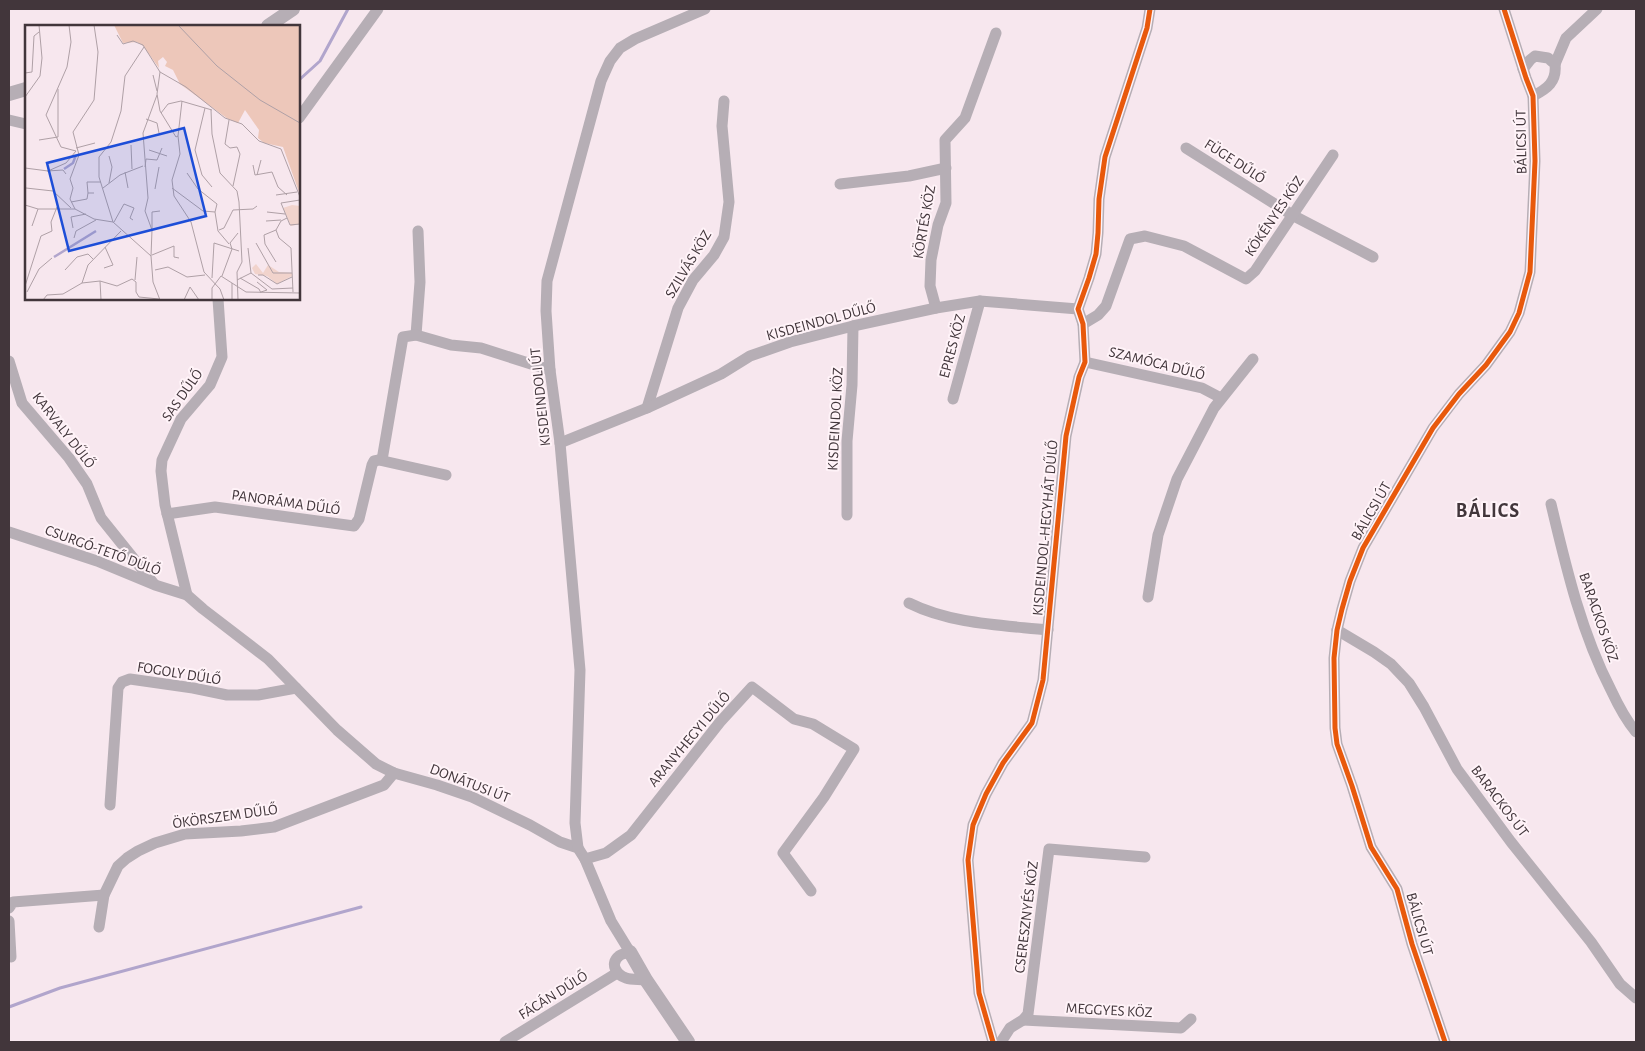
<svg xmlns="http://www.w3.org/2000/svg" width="1645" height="1051" font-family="'Alegreya Sans',sans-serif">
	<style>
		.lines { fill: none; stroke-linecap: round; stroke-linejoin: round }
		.stream { stroke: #b1a5cc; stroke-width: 3 }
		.minor { stroke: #b6aeb5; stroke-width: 11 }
		.tertiary { stroke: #b6aeb5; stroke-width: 14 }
		.cycleway-casing { stroke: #fff3f8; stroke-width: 8 }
		.cycleway { stroke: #e8590c; stroke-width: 5 }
		.labels { text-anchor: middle; stroke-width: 4; stroke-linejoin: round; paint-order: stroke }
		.street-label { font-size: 15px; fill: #42363b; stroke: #fff3f8 }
		.district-label { font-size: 20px; font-weight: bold; letter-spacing: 1px; fill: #42363b; stroke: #fff3f8 }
		.inset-river { fill: none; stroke: #b1a5cc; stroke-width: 2.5 }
		.inset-road { fill: none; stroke: #afa0a6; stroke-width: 1 }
		.view { fill: #1d4ed8; fill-opacity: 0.15; stroke: #1d4ed8; stroke-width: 2.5 }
		.inset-edge { fill: none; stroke: #42363b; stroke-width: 2.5 }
	</style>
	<rect width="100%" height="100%" fill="#f7e7ee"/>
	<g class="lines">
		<!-- stream -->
		<g class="stream">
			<path d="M299,80L320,61L348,9"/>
			<path d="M9,1007L60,988L361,907"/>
		</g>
		<!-- minor -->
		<g class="minor">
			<path d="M1555,64L1566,38L1597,9"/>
			<path d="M1523,69L1530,60L1535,56L1548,58L1555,64C1557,82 1547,89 1533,96"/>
			<path d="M299,118L378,9"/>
			<path d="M9,120L26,124"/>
			<path d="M1186,148L1294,216L1373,257"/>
			<path d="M840,184L909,176L946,168"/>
			<path d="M936,308L930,286L931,260L938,225L946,203L945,140L965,118L996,33"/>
			<path d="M1083,324L1098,315L1106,306L1130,239L1145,236L1184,246L1246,279L1255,271L1333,155"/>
			<path d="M416,335L420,282L418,231"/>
			<path d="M9,361L22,403L69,458L87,484L101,518L154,584"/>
			<path d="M1085,362L1202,388L1221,398"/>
			<path d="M953,399L980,301"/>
			<path d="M647,408L678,308L693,280L714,255L724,237L729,202L722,126L724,101"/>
			<path d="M560,443L647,408L721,374L750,356L790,342L853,326L936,308L980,301L1078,309"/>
			<path d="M382,460L403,337L416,335L451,345L481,348L550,370"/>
			<path d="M1551,504C1566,567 1581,632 1611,690C1618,705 1625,719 1636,732"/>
			<path d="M167,514L215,507L354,526L359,519L372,465L374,461L379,460L446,475"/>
			<path d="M847,515V441L852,385L853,326"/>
			<path d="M9,532L97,561L155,585L187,595L203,609L268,659L337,730L376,764L394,773L437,785L472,797L530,825L560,842L578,848L585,859L611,921L630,952C626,953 621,954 619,956C609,964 617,975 626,978C632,980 639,979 646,980"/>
			<path d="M187,595L165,505L161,471L162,460L181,419L210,385L222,357L218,299"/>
			<path d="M1148,597L1158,535L1177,479L1214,408L1253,359"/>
			<path d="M909,603C951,624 1001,625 1048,630"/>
			<path d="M1337,630L1374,652L1391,664L1409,683L1424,707L1457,769L1511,842L1591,942L1620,984L1636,998"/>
			<path d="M110,805L118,688L122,682L130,679L193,688L227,695H258L296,688"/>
			<path d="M578,848L575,823L580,670L560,443L550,370L546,311L547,281L601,81L610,61L620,48L635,39L705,9"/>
			<path d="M585,859L606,853L631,835L720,722L752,687L794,719L813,724L854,749L824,797L783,853L811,891"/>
			<path d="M9,908L13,902L104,895"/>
			<path d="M9,921L11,957"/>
			<path d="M99,927L104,895L118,866L127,858L138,851L155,843L185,834L241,831L274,827L384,785L394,773"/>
			<path d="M1023,1020L1181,1028L1191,1019"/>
			<path d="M505,1042L617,973"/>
			<path d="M993,1042L979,993L968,860L973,825L986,794L1003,763L1032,723L1043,680L1066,436L1079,377L1085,362L1083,324L1078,309L1089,278L1096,254L1098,233L1099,199L1105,157L1147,28L1150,9"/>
			<path d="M1001,1042L1010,1028L1023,1020L1028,1014L1049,849L1145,857"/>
			<path d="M1445,1042L1412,944L1397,889L1371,847L1352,786L1337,744L1335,728L1334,658L1337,630L1342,609L1350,581L1363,548L1433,428L1459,394L1486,365L1510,332L1519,313L1530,272L1535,161L1533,96L1526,78L1504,9"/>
		</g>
		<!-- tertiary -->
		<g class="tertiary">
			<path d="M268,26L293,9"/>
			<path d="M9,94L26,89"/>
			<path d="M630,952L646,980L688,1042"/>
		</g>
		<defs>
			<g id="cycleway">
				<path d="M993,1042L979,993L968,860L973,825L986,794L1003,763L1032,723L1043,680L1066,436L1079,377L1085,362L1083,324L1078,309L1089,278L1096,254L1098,233L1099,199L1105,157L1147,28L1150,9"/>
				<path d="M1445,1042L1412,944L1397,889L1371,847L1352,786L1337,744L1335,728L1334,658L1337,630L1342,609L1350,581L1363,548L1433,428L1459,394L1486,365L1510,332L1519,313L1530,272L1535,161L1533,96L1526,78L1504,9"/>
			</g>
		</defs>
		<!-- cycleway casing -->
		<use href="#cycleway" class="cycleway-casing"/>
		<!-- cycleway -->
		<use href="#cycleway" class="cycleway"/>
	</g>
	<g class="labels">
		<!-- street labels -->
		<g class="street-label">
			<text transform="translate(1521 142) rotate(-91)" y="5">BÁLICSI ÚT</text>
			<text transform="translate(1235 161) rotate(33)" y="5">FÜGE DŰLŐ</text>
			<text transform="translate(1274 216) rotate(-56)" y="5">KÖKÉNYES KÖZ</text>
			<text transform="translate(924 222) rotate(-80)" y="5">KÖRTÉS KÖZ</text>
			<text transform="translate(688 264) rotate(-59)" y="5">SZILVÁS KÖZ</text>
			<text transform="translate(821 321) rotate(-15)" y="5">KISDEINDOL DŰLŐ</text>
			<text transform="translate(952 346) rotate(-75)" y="5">EPRES KÖZ</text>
			<text transform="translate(1157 363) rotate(14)" y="5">SZAMÓCA DŰLŐ</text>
			<text transform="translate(182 395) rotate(-55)" y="5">SAS DŰLŐ</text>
			<text transform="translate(540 397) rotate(-96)" y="5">KISDEINDOLI ÚT</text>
			<text transform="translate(835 419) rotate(-87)" y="5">KISDEINDOL KÖZ</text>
			<text transform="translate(64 430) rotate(52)" y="5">KARVALY DŰLŐ</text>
			<text transform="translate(286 502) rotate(8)" y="5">PANORÁMA DŰLŐ</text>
			<text transform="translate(1371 511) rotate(-60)" y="5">BÁLICSI ÚT</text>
			<text transform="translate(1045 528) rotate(-85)" y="5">KISDEINDOL-HEGYHÁT DŰLŐ</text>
			<text transform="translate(103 550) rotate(20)" y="5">CSURGÓ-TETŐ DŰLŐ</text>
			<text transform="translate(1599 617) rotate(71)" y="5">BARACKOS KÖZ</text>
			<text transform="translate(179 673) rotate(9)" y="5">FOGOLY DŰLŐ</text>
			<text transform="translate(689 739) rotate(-50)" y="5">ARANYHEGYI DŰLŐ</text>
			<text transform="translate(470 783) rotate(21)" y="5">DONÁTUSI ÚT</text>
			<text transform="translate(1500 801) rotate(53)" y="5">BARACKOS ÚT</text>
			<text transform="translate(225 816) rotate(-8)" y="5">ÖKÖRSZEM DŰLŐ</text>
			<text transform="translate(1026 917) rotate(-83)" y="5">CSERESZNYÉS KÖZ</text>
			<text transform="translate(1420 924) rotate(74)" y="5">BÁLICSI ÚT</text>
			<text transform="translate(553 995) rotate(-32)" y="5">FÁCÁN DŰLŐ</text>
			<text transform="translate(1109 1010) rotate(3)" y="5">MEGGYES KÖZ</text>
		</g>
		<!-- district labels -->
		<g class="district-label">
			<text x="1488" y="517">BÁLICS</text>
		</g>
	</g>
	<!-- overview -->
	<g transform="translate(25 25)">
		<rect width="275" height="275" fill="#f7e7ee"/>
		<path d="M267,180L275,181V199L266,201L258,183ZM231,239L238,248L243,240L254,247L267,248V251L252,259L242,251L230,249L227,243Z" fill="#f1d3cc"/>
		<path d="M89,0H275V170L258,122L239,118L233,113L234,105L220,85L213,98L203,94L155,59L148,45L140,41L142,37L138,32L133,36L134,43L118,21L112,17L98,18Z" fill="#edc7ba"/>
		<path class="inset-river" d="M39,144L48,138L51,130M29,232L71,206"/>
		<path class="inset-road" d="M44,0L46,17L42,42L21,90L36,122L51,126M153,0L192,41L235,75L275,98M92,10L98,19L108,16L118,20L135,47L161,62L200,93L217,99L234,116L256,124L275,172M135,47L132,69L135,86L151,112L153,111L155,129L147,155L149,171L166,197L179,247L195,264L199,275M0,48L7,47L9,11L14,7M128,50L132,66M0,72L15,51L17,33L14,0M180,83L170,125L177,150L187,162M186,85L187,109L195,148L212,166L214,177L217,237L212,247L213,275M136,88L143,79L156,76L187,85M121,94L132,98L134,108M204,95L200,119L205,123L212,122L215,129L208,161M153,111L157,76M14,115L33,112V64M106,120L107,144M51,123L70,118M124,125L142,131M228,140L230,150L247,147L253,162L262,170M120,142L121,134L132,135L137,123M0,143L23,146L41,138L51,126M22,146L38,145L41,149M100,147L103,163M162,148L173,164L192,179L190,187M232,150L236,135M84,158L87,142L84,131M1,163L28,166L46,183M78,163L95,150L118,141M147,163L178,186L190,187L193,206L204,219M130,164L134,142M63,168L62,157H76M251,170L272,167M275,175L256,178L265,200L275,199M46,177L62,174L63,168H69M0,180L13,184H50L69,194L88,197L126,231L128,257L135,275M50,184L45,174L48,163L45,154L54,130L48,107L69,75L73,27L69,0M242,187L260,189M241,196L256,195M88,197L74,152V132L86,117L96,86L100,51L119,22M89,197L99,179L109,183L105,193L108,195M7,201L13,184M48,203L46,192L61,189M127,205V187L135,186M194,205L199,203L208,185L228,184L232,181M251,205L254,213L266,223L268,267M251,205L256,196L262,193M49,213L51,206L71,195M231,218L248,248H267M223,223L226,248M127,230L149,221V232L154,233M126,231L127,205L120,186L123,173L118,108L132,70M251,237L240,219L239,210L251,205M79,243L88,240L80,222M40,245L52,232L63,229L68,234M130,245L143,242L162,252L180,250M233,250H238L252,259L267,252M197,251L207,224L205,218L213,208M187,253L189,218L214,226M215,253L234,264L236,268M110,255L112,232M212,255L226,248L247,264L268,263M75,256L76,275M232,257L242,265L236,267M57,258L63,240L96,206M207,258V275M0,261L16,211L27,206L26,197L32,182M2,267L14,244L27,233M18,275L22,270L38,269L57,258L75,256L92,261L107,254L111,257V267L114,272L134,274M159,275L165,262L174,275M187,275V263L196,251L221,267L275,268"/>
		<path class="view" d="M159,103L181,191L44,226L22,138Z"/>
		<rect width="275" height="275" class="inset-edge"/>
	</g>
	<!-- border -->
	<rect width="1645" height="1051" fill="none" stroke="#42363b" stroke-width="20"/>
</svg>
